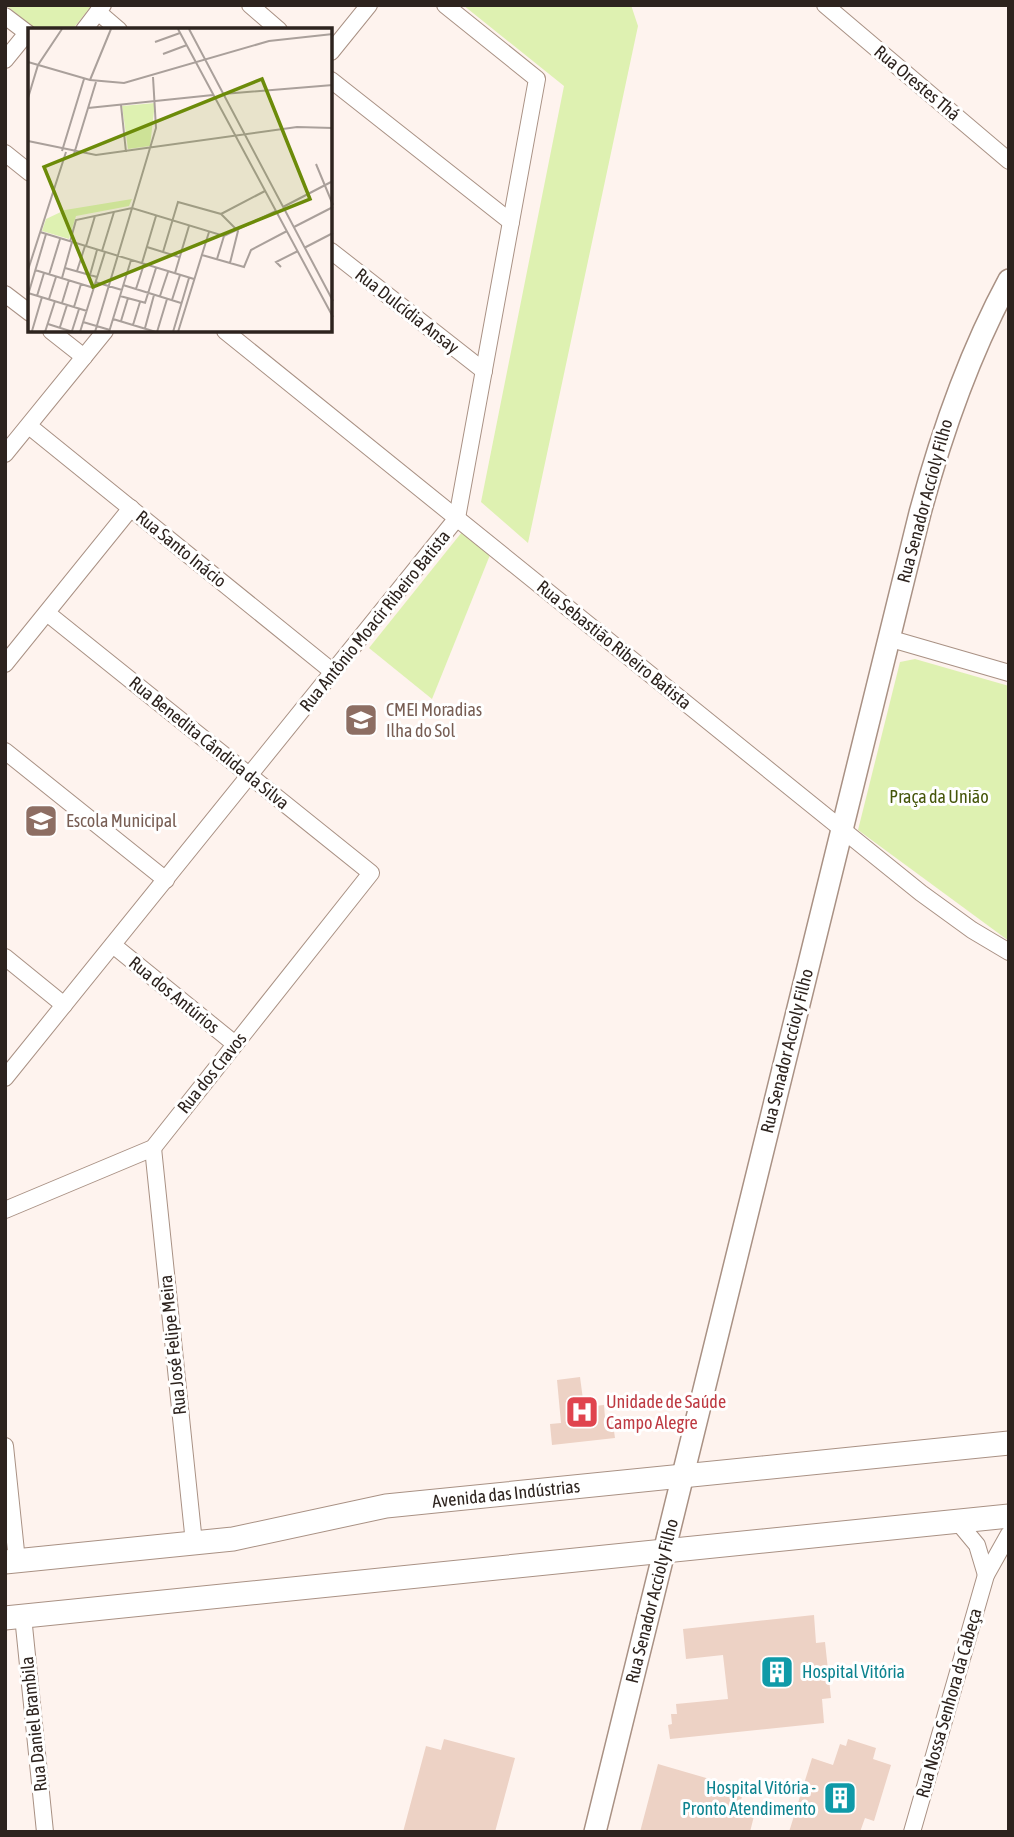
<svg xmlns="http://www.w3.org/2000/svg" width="1014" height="1837" font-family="'Asap Condensed',sans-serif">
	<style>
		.green { fill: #def1b1 }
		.building { fill: #edd2c5 }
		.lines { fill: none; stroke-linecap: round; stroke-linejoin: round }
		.minor-casing { stroke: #a99184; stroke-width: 18 }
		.tertiary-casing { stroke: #a99184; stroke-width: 24 }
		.secondary-casing { stroke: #a99184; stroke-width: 25 }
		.minor { stroke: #fff; stroke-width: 16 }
		.tertiary { stroke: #fff; stroke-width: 21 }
		.secondary { stroke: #fff; stroke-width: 23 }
		.labels { text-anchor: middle; stroke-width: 6; stroke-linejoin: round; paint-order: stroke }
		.street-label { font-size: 18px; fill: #2d231e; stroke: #fff }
		.education-label { font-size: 18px; fill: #785e54; stroke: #fff; text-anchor: start }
		.park-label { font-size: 18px; fill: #45550a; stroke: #fff }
		.health-label { font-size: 18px; fill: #be3a42; stroke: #fff; text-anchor: start }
		.culture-label { font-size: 18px; fill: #0d838f; stroke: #fff; text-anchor: start }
		.inset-road { fill: none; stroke: #aaa09b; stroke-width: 2 }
		.view { fill: #6c8b09; fill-opacity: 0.15; stroke: #6c8b09; stroke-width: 3.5 }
		.inset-edge { fill: none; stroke: #2d231e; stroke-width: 3.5 }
	</style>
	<rect width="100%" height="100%" fill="#fef3ee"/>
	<!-- green -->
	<g class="green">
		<path d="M6,5H92L72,30H36Z"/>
		<path d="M463,5H631L638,26L528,543L481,502L564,86Z"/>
		<path d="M462,532L490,555L432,699L369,648Z"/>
		<path d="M915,659L1009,686V941L858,830L900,662Z"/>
	</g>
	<!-- building -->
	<g class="building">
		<path d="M580,1377L584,1407L604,1405L605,1418L612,1417L615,1438L552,1445L550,1424L561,1423L557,1380Z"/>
		<path d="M814,1615L816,1643L825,1642L831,1698L822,1699L824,1723L670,1739L668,1725L672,1724L671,1714H677L676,1704L728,1699L723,1655L686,1659L683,1629Z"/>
		<path d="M444,1739L515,1758L495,1832H403L426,1746L441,1750Z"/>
		<path d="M848,1739L876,1748L873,1759L891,1765L874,1821L865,1818L860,1832H789L812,1758L833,1765L840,1744L846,1746Z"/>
		<path d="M658,1764L744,1789L739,1808L755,1812L750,1832H640Z"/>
	</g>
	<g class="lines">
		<defs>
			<g id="minor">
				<path d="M250,5L279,30"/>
				<path d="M825,5L1009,161"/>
				<path d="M98,12L119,30"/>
				<path d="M5,16L30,35"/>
				<path d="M84,30L103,5"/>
				<path d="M331,52L369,5"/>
				<path d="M5,60L27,33"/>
				<path d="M331,80L511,222"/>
				<path d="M5,153L30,173"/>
				<path d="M331,251L484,371"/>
				<path d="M5,294L30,313"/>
				<path d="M51,331L84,357"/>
				<path d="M225,331L921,893L972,930L1009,952"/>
				<path d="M29,426L333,672"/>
				<path d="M5,454L105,331"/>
				<path d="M888,638L1009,673"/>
				<path d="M5,664L131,508"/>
				<path d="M5,751L166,880"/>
				<path d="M113,945L235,1044"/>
				<path d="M5,957L64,1005"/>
				<path d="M5,1078L457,518L537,79L445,5"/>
				<path d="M153,1148L194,1543"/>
				<path d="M5,1210L153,1148L371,873L47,613"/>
				<path d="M5,1446L17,1561"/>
				<path d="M957,1521L977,1545L986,1575"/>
				<path d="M23,1616L45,1832"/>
				<path d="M912,1832L986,1575L1009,1534"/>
			</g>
			<path id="tertiary" d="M595,1832L920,513C942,431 969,354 1009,280"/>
			<g id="secondary">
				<path d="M5,1562L233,1539L386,1506L1009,1443"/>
				<path d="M5,1618L1009,1516"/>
			</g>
		</defs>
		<!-- minor casing -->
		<use href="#minor" class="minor-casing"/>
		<!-- tertiary casing -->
		<use href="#tertiary" class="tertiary-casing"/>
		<!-- secondary casing -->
		<use href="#secondary" class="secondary-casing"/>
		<!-- minor -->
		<use href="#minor" class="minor"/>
		<!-- tertiary -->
		<use href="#tertiary" class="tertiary"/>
		<!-- secondary -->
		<use href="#secondary" class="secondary"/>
	</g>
	<!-- icons -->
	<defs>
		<symbol id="school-square" viewBox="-11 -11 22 22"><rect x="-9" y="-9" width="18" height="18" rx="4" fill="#8d6e63" stroke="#fff"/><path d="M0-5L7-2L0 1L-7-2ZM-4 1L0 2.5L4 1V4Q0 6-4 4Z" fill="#fff"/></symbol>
		<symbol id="hospital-square" viewBox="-11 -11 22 22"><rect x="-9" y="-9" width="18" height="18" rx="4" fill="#e0444e" stroke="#fff"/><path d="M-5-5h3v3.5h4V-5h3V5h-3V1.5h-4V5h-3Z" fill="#fff"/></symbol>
		<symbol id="building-square" viewBox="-11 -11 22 22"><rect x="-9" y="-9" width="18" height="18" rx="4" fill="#0f9aa8" stroke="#fff"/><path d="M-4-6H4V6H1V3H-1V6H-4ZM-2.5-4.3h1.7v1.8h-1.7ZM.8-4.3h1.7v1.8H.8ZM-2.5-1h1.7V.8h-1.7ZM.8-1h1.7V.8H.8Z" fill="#fff"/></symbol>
	</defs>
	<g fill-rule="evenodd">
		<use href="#school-square" x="342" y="701" width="38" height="38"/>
		<use href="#school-square" x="22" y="802" width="38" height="38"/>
		<use href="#hospital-square" x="563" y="1393" width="38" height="38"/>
		<use href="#building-square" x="758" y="1653" width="38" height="38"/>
		<use href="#building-square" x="821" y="1779" width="38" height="38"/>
	</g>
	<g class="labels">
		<!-- street labels -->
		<g class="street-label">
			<text transform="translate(917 83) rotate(40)" y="6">Rua Orestes Thá</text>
			<text transform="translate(407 311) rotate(38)" y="6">Rua Dulcídia Ansay</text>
			<text transform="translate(925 501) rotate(-75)" y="6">Rua Senador Accioly Filho</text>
			<text transform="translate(181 549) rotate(39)" y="6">Rua Santo Inácio</text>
			<text transform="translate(375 621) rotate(-51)" y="6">Rua Antônio Moacir Ribeiro Batista</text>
			<text transform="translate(614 645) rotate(39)" y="6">Rua Sebastião Ribeiro Batista</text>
			<text transform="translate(209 743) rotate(39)" y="6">Rua Benedita Cândida da Silva</text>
			<text transform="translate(174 995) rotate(39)" y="6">Rua dos Antúrios</text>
			<text transform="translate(787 1051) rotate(-76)" y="6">Rua Senador Accioly Filho</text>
			<text transform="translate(212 1073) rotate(-51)" y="6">Rua dos Cravos</text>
			<text transform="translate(173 1345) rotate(-96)" y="6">Rua José Felipe Meira</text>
			<text transform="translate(506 1494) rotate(-6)" y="6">Avenida das Indústrias</text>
			<text transform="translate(652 1601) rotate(-76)" y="6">Rua Senador Accioly Filho</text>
			<text transform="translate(949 1703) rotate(-74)" y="6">Rua Nossa Senhora da Cabeça</text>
			<text transform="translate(34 1724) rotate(-96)" y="6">Rua Daniel Brambila</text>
		</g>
		<!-- education labels -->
		<g class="education-label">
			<text x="386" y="716">CMEI Moradias<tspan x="386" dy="21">Ilha do Sol</tspan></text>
			<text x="66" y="827">Escola Municipal</text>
		</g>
		<!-- park labels -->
		<g class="park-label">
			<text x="939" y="803">Praça da União</text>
		</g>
		<!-- health labels -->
		<g class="health-label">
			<text x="606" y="1408">Unidade de Saúde<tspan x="606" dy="21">Campo Alegre</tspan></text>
		</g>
		<!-- culture labels -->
		<g class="culture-label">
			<text x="802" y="1678">Hospital Vitória</text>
			<text x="816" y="1794" text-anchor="end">Hospital Vitória -<tspan x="816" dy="21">Pronto Atendimento</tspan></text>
		</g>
	</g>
	<!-- overview -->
	<g transform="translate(28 28)">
		<rect width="304" height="304" fill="#fef3ee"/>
		<path d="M127,75L122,118L100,121L94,78ZM104,171L101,178L48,188L41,211L14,203L18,191L37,182Z" fill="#def1b1"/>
		<path class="inset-road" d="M150,1L305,289M161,1L305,273M127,14L152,5M135,26L159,17M0,34L62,52L96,55L241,13L305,6M62,52L83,1M195,66L305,57M0,70L10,37L34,1M93,77L98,124M60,80L185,67M0,113L68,127L269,99L305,100M34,123L56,51M46,126L68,54M288,136L305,177M255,179L303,154M193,186L237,163M266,199L305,179M12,204L166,251M42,214L48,192L104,180L196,208L248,183M58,218L67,188M119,219L151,229M276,220L305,205M74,223L86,184M135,224L150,174L193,186L210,203L202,235M174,227L216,239L223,222L259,203M189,231L196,208M114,235L128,188M253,239L248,234L270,223M37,240L69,249M0,242L38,124M7,242L66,260M49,243L57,218M147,245L161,198M21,247L32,211M62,247L69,222M34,250L44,214M67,254L94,262M95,257L153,275M108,261L116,236M0,265L59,283M0,267L18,206M9,268L16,245M92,268L118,275M132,268L140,244M21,271L28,249M144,272L152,247M34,275L41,252M117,275L128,240M46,279L53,256M85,291L128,304M93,293L100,270M55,294L82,302M20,296L45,304M105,297L112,274M32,299L39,277M117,300L126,267M4,303L14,269M44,303L51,281M17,304L27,273M52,304L77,224M67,304L128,100L125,49M81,304L103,232M129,304L139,271M145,304L161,250M150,304L181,204"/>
		<path class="view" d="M234,51L282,171L65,259L16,139Z"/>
		<rect width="304" height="304" class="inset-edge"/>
	</g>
	<!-- border -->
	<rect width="1014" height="1837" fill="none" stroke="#2d231e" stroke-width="14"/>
</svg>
